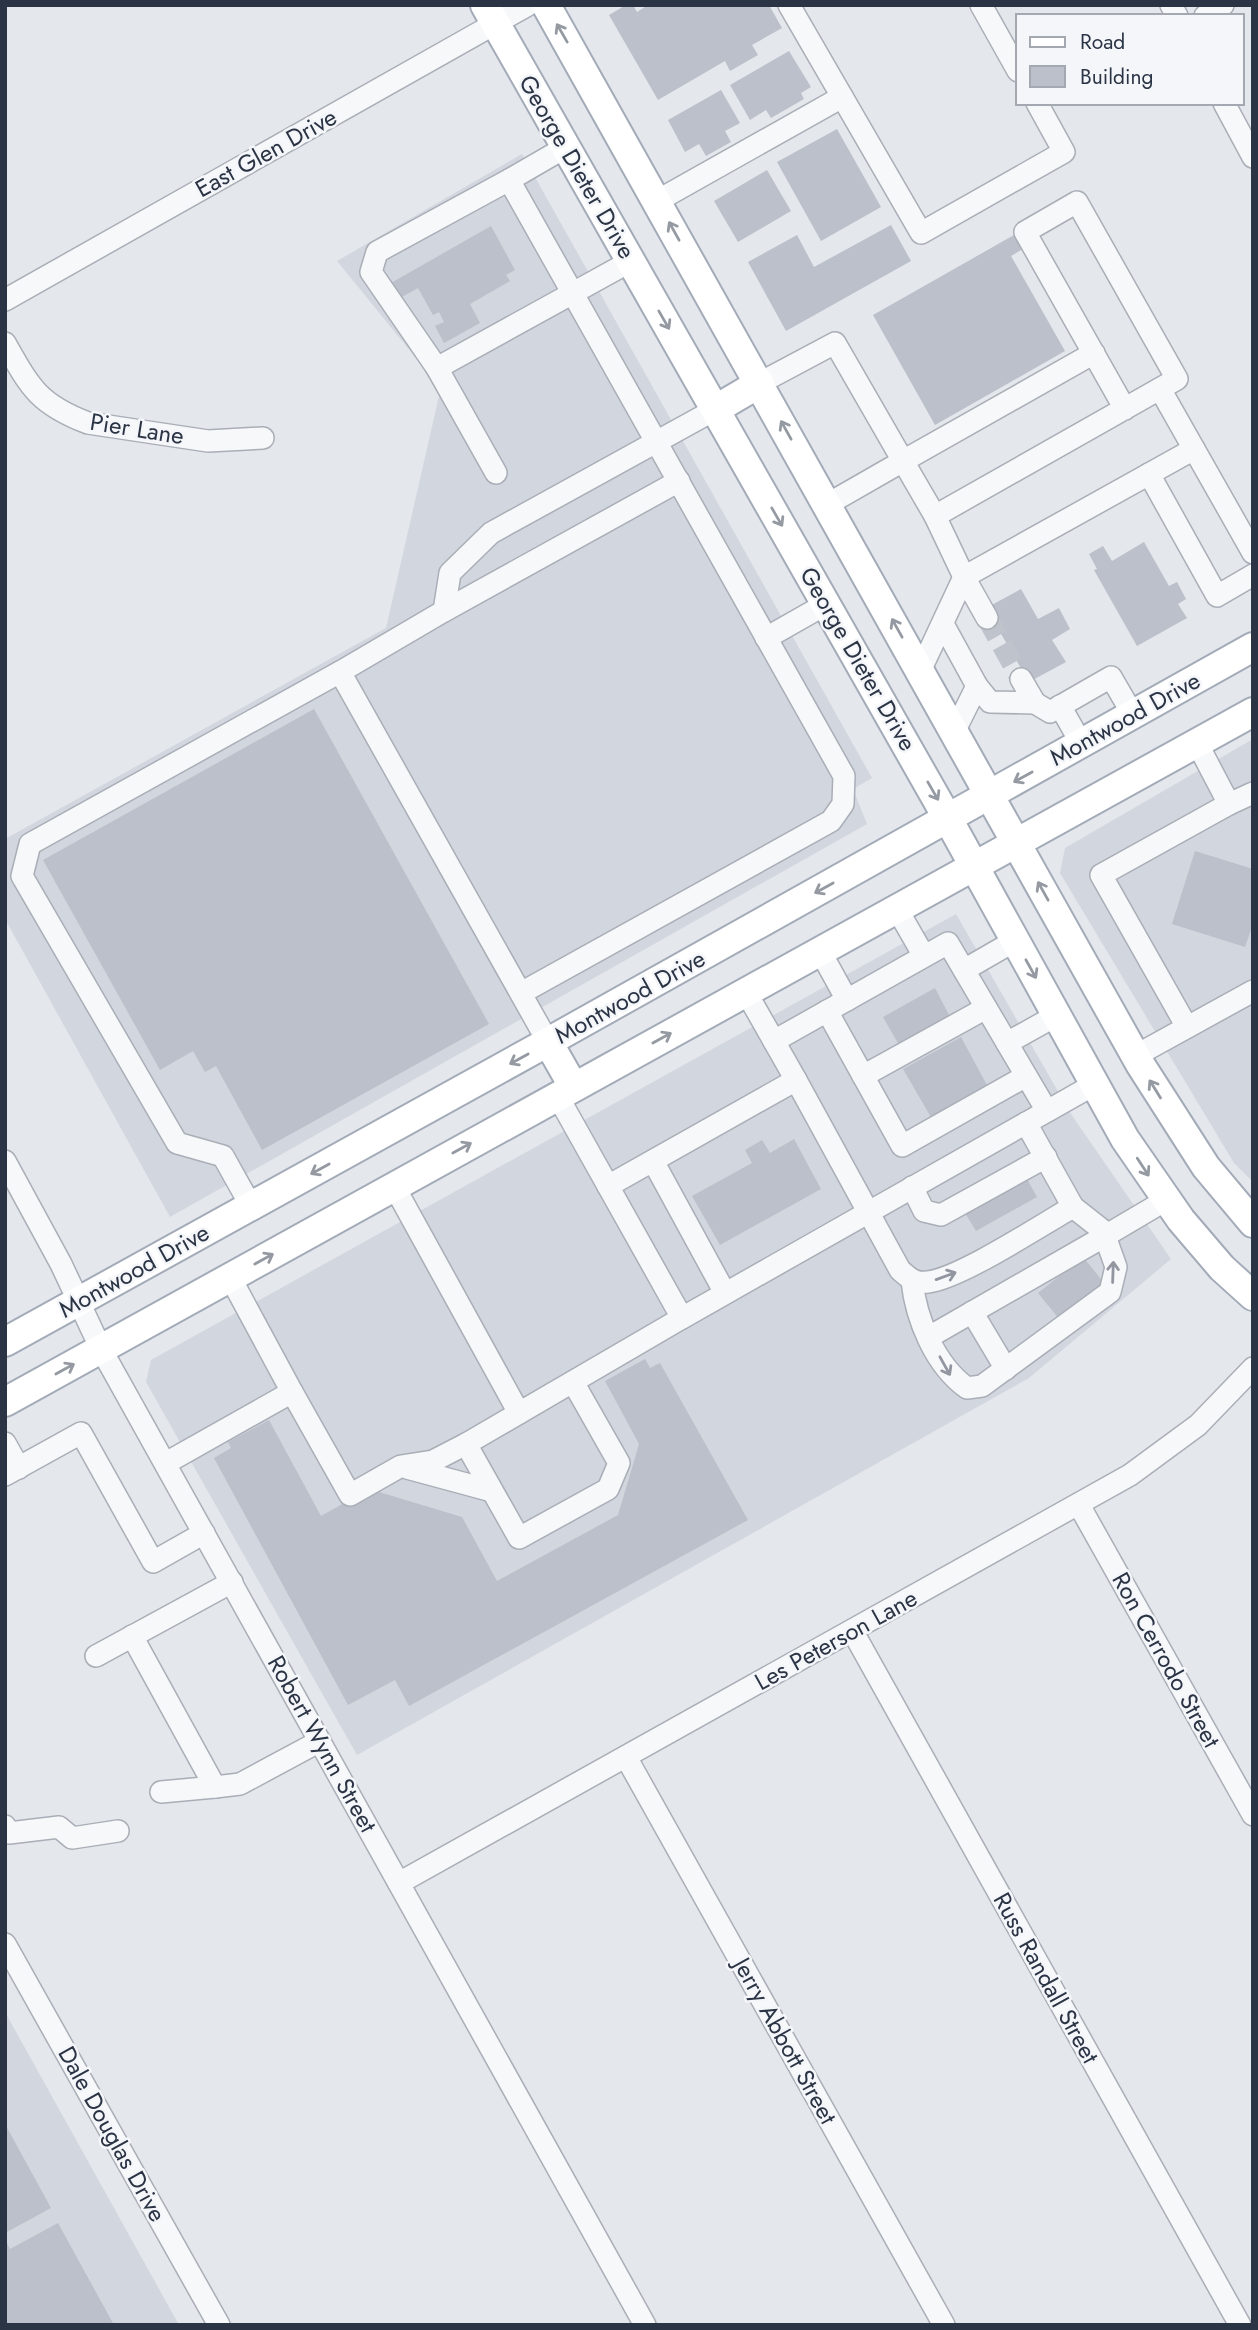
<svg xmlns="http://www.w3.org/2000/svg" width="1258" height="2330" font-family="Jost,sans-serif">
	<style>
		.built { fill: #d2d6de }
		.building { fill: #bbc0ca }
		.lines { fill: none; stroke-linecap: round; stroke-linejoin: round }
		.minor-tunnel { stroke: #bfc3cb; stroke-width: 21; stroke-dasharray: 21 10; stroke-linecap: butt }
		.minor-casing { stroke: #a9aeb7; stroke-width: 24 }
		.major-casing { stroke: #a3abb8; stroke-width: 32 }
		.minor { stroke: #f7f8fa; stroke-width: 21 }
		.major { stroke: #fff; stroke-width: 28 }
		.oneway { stroke: #959aa2 }
		.oneway2 { stroke: #9196a0 }
		.labels { text-anchor: middle; stroke-width: 5; stroke-linejoin: round; paint-order: stroke }
		.street-label { font-size: 24px; fill: #2b3445; stroke: #f4f6f9 }
	</style>
	<rect width="100%" height="100%" fill="#e4e7ec"/>
	<!-- built -->
	<g class="built">
		<path d="M522,154L872,778L853,789L867,824L170,1217L5,919V839L386,628L439,396L420,363L337,261Z"/>
		<path d="M1253,739V1182L1234,1163L1060,873L1065,848Z"/>
		<path d="M956,914L1071,1114L1171,1259L1029,1378L357,1755L146,1382L151,1360Z"/>
		<path d="M5,2012L179,2325H5Z"/>
	</g>
	<!-- building -->
	<g class="building">
		<path d="M626,5H633L637,12L648,5H769L782,28L752,45L758,55L730,71L725,61L658,100L609,15Z"/>
		<path d="M789,51L811,87L801,93L804,99L771,118L766,110L750,120L730,85Z"/>
		<path d="M721,90L740,123L725,131L731,142L706,156L699,144L685,152L668,120Z"/>
		<path d="M837,129L881,207L821,241L777,162Z"/>
		<path d="M767,170L791,211L738,242L714,201Z"/>
		<path d="M891,225L911,261L786,331L748,262L797,235L814,267Z"/>
		<path d="M491,226L515,270L506,275L510,281L470,304L480,323L444,343L435,326L444,322L439,312L433,315L418,288L400,298L391,283Z"/>
		<path d="M1014,235L1023,249L1011,256L1065,351L935,425L873,315Z"/>
		<path d="M1144,542L1169,586L1177,582L1186,599L1178,604L1187,618L1137,646L1094,570L1097,569L1089,554L1103,546L1112,561Z"/>
		<path d="M1021,589L1038,619L1059,608L1070,629L1052,640L1066,662L1029,682L986,608Z"/>
		<path d="M314,709L489,1024L262,1150L216,1066L205,1072L193,1051L160,1070L43,860Z"/>
		<path d="M1195,851L1253,869V924L1245,947L1172,924Z"/>
		<path d="M935,988L950,1017L899,1045L883,1017Z"/>
		<path d="M961,1037L988,1087L932,1119L903,1069Z"/>
		<path d="M794,1139L821,1189L720,1245L692,1196L752,1163L745,1150L762,1140L770,1153Z"/>
		<path d="M1027,1179L1037,1197L976,1231L965,1213Z"/>
		<path d="M1083,1257L1104,1283L1060,1320L1038,1293Z"/>
		<path d="M645,1359L650,1368L660,1363L748,1520L409,1706L395,1680L348,1705L214,1458L231,1448L228,1442L269,1420L321,1516L369,1489L462,1517L497,1581L618,1515L639,1444L605,1381Z"/>
		<path d="M5,2124L51,2208L5,2233Z"/>
		<path d="M58,2223L114,2325H5V2240L10,2249Z"/>
	</g>
	<g class="lines">
		<!-- minor-tunnel -->
		<path class="minor-tunnel" d="M987,618L1021,679"/>
		<defs>
			<g id="minor">
				<path d="M789,5L921,233L1064,152L1037,103"/>
				<path d="M981,5L1018,71"/>
				<path d="M1171,5L1177,16"/>
				<path d="M1205,16L1223,5"/>
				<path d="M1224,103L1253,157"/>
				<path d="M657,201L842,97"/>
				<path d="M5,300L528,5"/>
				<path d="M5,343C30,387 38,404 88,423L208,441L263,438"/>
				<path d="M1094,353L903,461L935,516L1177,379L1077,202L1025,232L1125,409"/>
				<path d="M437,368L631,261"/>
				<path d="M760,383L835,343L903,461L828,504"/>
				<path d="M1160,389L1253,553"/>
				<path d="M496,473L437,368L371,272L377,252L509,180"/>
				<path d="M1149,474L1217,596L1253,575"/>
				<path d="M935,516L964,577L1194,449"/>
				<path d="M964,577L987,618"/>
				<path d="M444,611L679,481"/>
				<path d="M943,624L977,686L954,732"/>
				<path d="M766,638L826,604"/>
				<path d="M920,671L964,577"/>
				<path d="M1021,679L1035,703"/>
				<path d="M977,686L990,702L1035,703L1050,712L1111,677L1133,715"/>
				<path d="M1060,706L1081,743"/>
				<path d="M1229,804L1253,793"/>
				<path d="M897,909L924,956"/>
				<path d="M820,951L847,1000"/>
				<path d="M964,970L1016,940"/>
				<path d="M521,993L831,821L843,804L844,776L509,180L566,147"/>
				<path d="M827,1011L902,1146L1026,1076"/>
				<path d="M1187,1027L1101,875L1229,804L1197,743"/>
				<path d="M774,1041L948,943L1047,1111"/>
				<path d="M548,1042L340,672L444,611L450,573L491,533L716,409"/>
				<path d="M1007,1043L1057,1015"/>
				<path d="M1135,1056L1253,991"/>
				<path d="M863,1076L986,1008"/>
				<path d="M796,1080L900,1270C909,1278 915,1284 928,1282C961,1278 1041,1225 1073,1207"/>
				<path d="M1026,1123L1073,1207L1101,1229L1105,1236L1166,1200"/>
				<path d="M5,1161L61,1264L101,1349L645,2325"/>
				<path d="M653,1161L725,1293"/>
				<path d="M394,1186L519,1413"/>
				<path d="M608,1186L796,1080L746,992"/>
				<path d="M912,1187L924,1211L941,1215L1046,1157"/>
				<path d="M251,1206L223,1156L177,1143L22,876L30,844L340,672"/>
				<path d="M912,1281C916,1319 935,1365 967,1388L982,1386L1110,1292L1116,1267L1105,1236L929,1337"/>
				<path d="M972,1312L1006,1369"/>
				<path d="M682,1318L1095,1084"/>
				<path d="M292,1392L350,1495L401,1466L433,1461L466,1444L682,1318L557,1095"/>
				<path d="M5,1443L19,1468"/>
				<path d="M466,1444L519,1538L608,1489L619,1463L573,1382"/>
				<path d="M166,1463L292,1392L230,1277"/>
				<path d="M407,1468L492,1491"/>
				<path d="M5,1475L81,1433L153,1562L204,1533"/>
				<path d="M1079,1505L1253,1815"/>
				<path d="M853,1632L1240,2325"/>
				<path d="M132,1636L215,1787L240,1784L320,1741"/>
				<path d="M96,1656L232,1582"/>
				<path d="M626,1757L944,2325"/>
				<path d="M161,1792L215,1787"/>
				<path d="M5,1826L9,1833L59,1827L72,1838L118,1831"/>
				<path d="M399,1883L1130,1475L1198,1425L1253,1368"/>
				<path d="M5,1944L219,2325"/>
			</g>
			<g id="major">
				<path d="M485,5L948,819L1125,1139L1181,1220L1222,1268L1253,1296"/>
				<path d="M546,5L1140,1064L1206,1167L1253,1223"/>
				<path d="M716,409L760,383"/>
				<path d="M548,1042L573,1086"/>
				<path d="M5,1342L548,1042L1253,647"/>
				<path d="M5,1402L1253,712"/>
			</g>
		</defs>
		<!-- minor casing -->
		<use href="#minor" class="minor-casing"/>
		<!-- major casing -->
		<use href="#major" class="major-casing"/>
		<!-- minor -->
		<use href="#minor" class="minor"/>
		<!-- major -->
		<use href="#major" class="major"/>
	</g>
	<!-- one-way arrows -->
	<defs><path id="oneway-shaft" d="M-6 0H5M1.5-3L5.5 0L1.5 3" fill="none" stroke-width="1.6" stroke-linecap="round" stroke-linejoin="round" transform="scale(1.75)"/></defs>
	<g class="oneway">
		<use href="#oneway-shaft" transform="translate(562 33) rotate(-120)"/>
		<use href="#oneway-shaft" transform="translate(674 231) rotate(-119)"/>
		<use href="#oneway-shaft" transform="translate(664 320) rotate(60)"/>
		<use href="#oneway-shaft" transform="translate(786 430) rotate(-119)"/>
		<use href="#oneway-shaft" transform="translate(777 517) rotate(60)"/>
		<use href="#oneway-shaft" transform="translate(897 628) rotate(-119)"/>
		<use href="#oneway-shaft" transform="translate(1023 777) rotate(151)"/>
		<use href="#oneway-shaft" transform="translate(933 791) rotate(60)"/>
		<use href="#oneway-shaft" transform="translate(824 888) rotate(151)"/>
		<use href="#oneway-shaft" transform="translate(1043 891) rotate(-119)"/>
		<use href="#oneway-shaft" transform="translate(1031 969) rotate(61)"/>
		<use href="#oneway-shaft" transform="translate(662 1038) rotate(-29)"/>
		<use href="#oneway-shaft" transform="translate(519 1059) rotate(151)"/>
		<use href="#oneway-shaft" transform="translate(1155 1089) rotate(-122)"/>
		<use href="#oneway-shaft" transform="translate(462 1148) rotate(-29)"/>
		<use href="#oneway-shaft" transform="translate(1143 1167) rotate(57)"/>
		<use href="#oneway-shaft" transform="translate(320 1169) rotate(151)"/>
		<use href="#oneway-shaft" transform="translate(264 1259) rotate(-29)"/>
		<use href="#oneway-shaft" transform="translate(65 1369) rotate(-29)"/>
	</g>
	<g class="oneway2">
		<use href="#oneway-shaft" transform="translate(1113 1272) rotate(-88)"/>
		<use href="#oneway-shaft" transform="translate(946 1276) rotate(-20)"/>
		<use href="#oneway-shaft" transform="translate(945 1366) rotate(61)"/>
	</g>
	<g class="labels">
		<!-- street labels -->
		<g class="street-label">
			<text transform="translate(266 153) rotate(-29)" y="8">East Glen Drive</text>
			<text transform="translate(577 167) rotate(60)" y="8">George Dieter Drive</text>
			<text transform="translate(137 429) rotate(9)" y="8">Pier Lane</text>
			<text transform="translate(858 659) rotate(60)" y="8">George Dieter Drive</text>
			<text transform="translate(1125 719) rotate(-29)" y="8">Montwood Drive</text>
			<text transform="translate(630 997) rotate(-29)" y="8">Montwood Drive</text>
			<text transform="translate(134 1271) rotate(-29)" y="8">Montwood Drive</text>
			<text transform="translate(836 1640) rotate(-29)" y="8">Les Peterson Lane</text>
			<text transform="translate(1166 1660) rotate(61)" y="8">Ron Cerrodo Street</text>
			<text transform="translate(322 1744) rotate(61)" y="8">Robert Wynn Street</text>
			<text transform="translate(1046 1978) rotate(61)" y="8">Russ Randall Street</text>
			<text transform="translate(785 2041) rotate(61)" y="8">Jerry Abbott Street</text>
			<text transform="translate(112 2134) rotate(61)" y="8">Dale Douglas Drive</text>
		</g>
	</g>
	<!-- border -->
	<rect width="1258" height="2330" fill="none" stroke="#2b3445" stroke-width="14"/>
	<!-- legend -->
	<rect x="1016" y="14" width="228" height="91" fill="#f4f6f9" stroke="#a4a8b1" stroke-width="2"/>
	<rect x="1030" y="37" width="35" height="10" fill="#ffffff" stroke="#a4a8b1" stroke-width="2"/>
	<text x="1080" y="49" font-size="21" fill="#2b3445">Road</text>
	<rect x="1030" y="66" width="35" height="21" fill="#bbc0ca" stroke="#a4a8b1" stroke-width="2"/>
	<text x="1080" y="84" font-size="21" fill="#2b3445">Building</text>
</svg>
